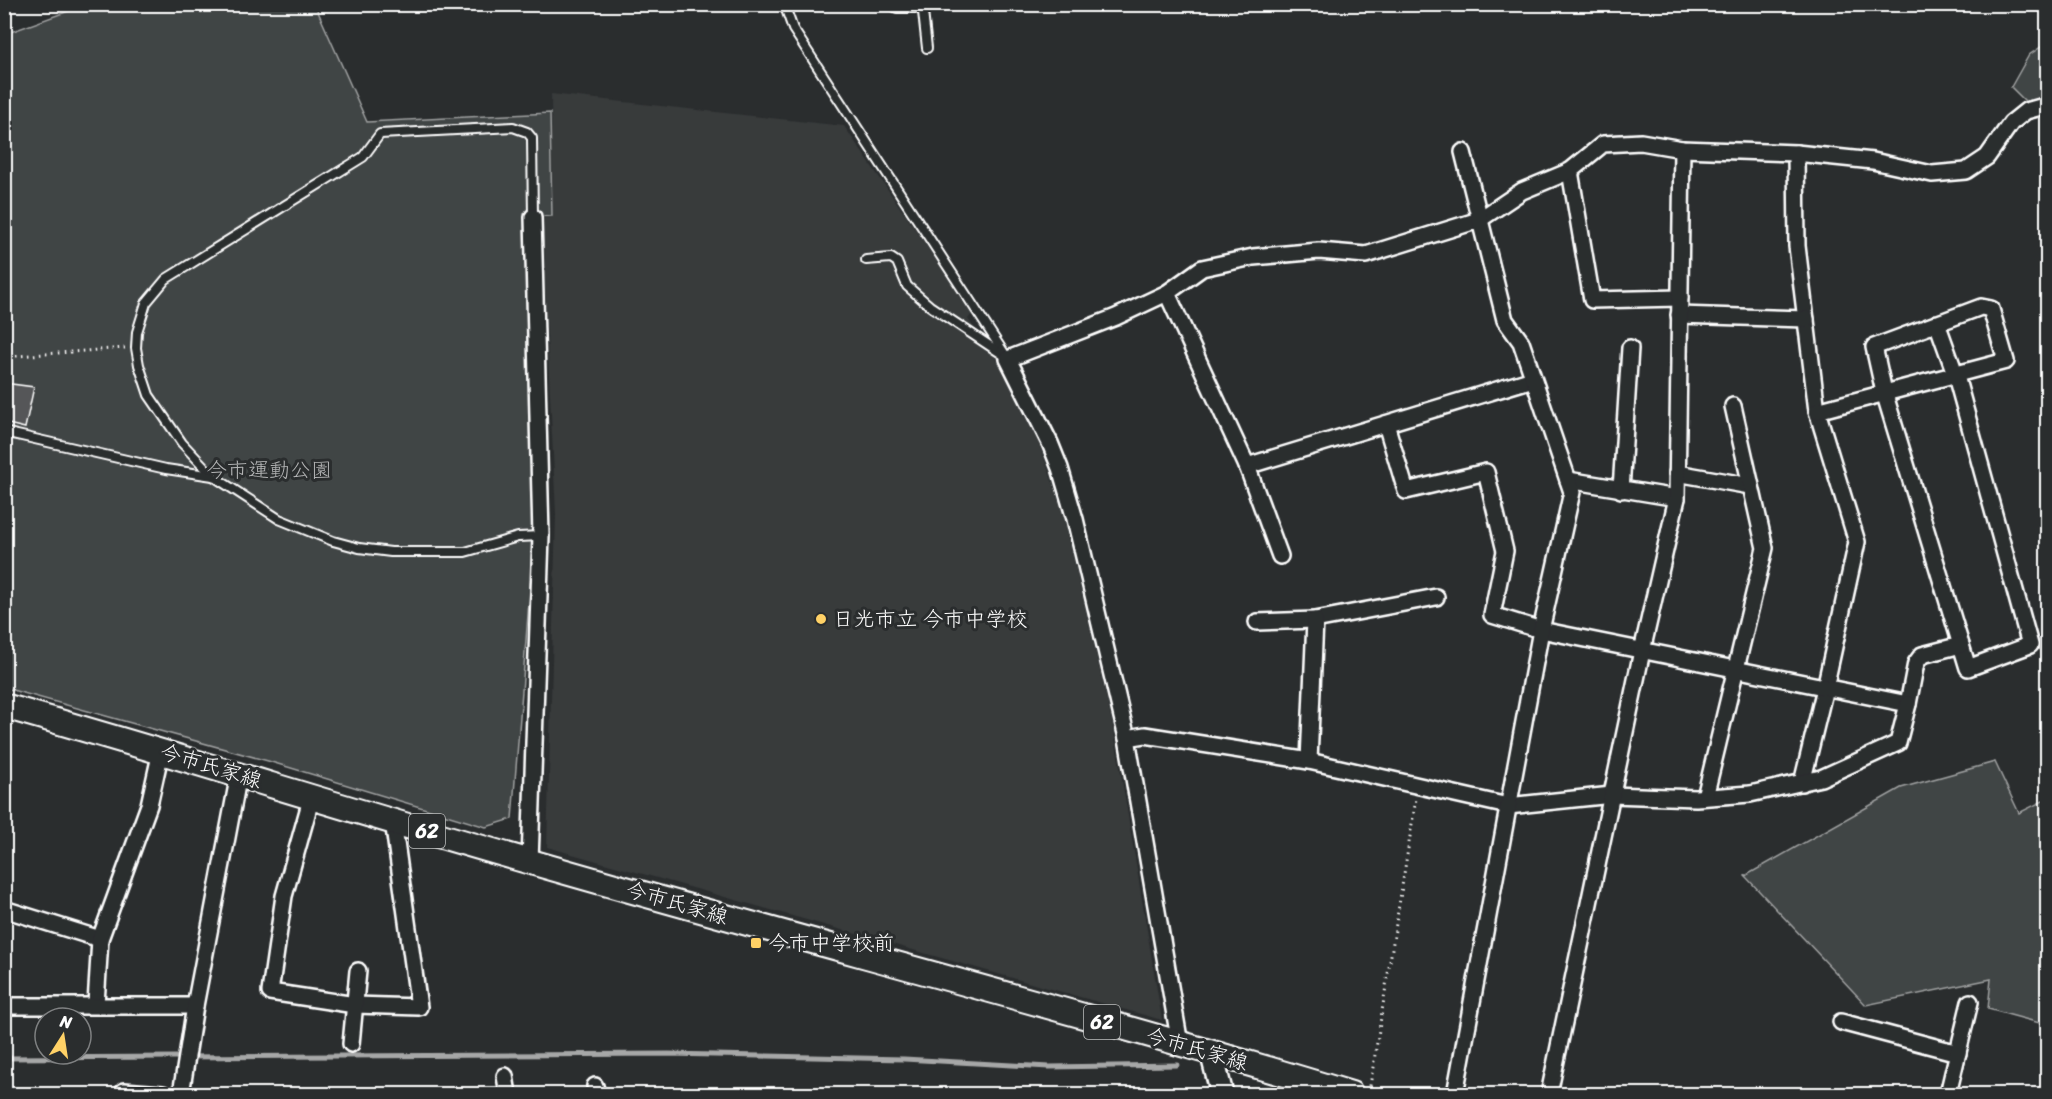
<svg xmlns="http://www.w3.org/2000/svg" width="2052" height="1099" font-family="Sriracha,'Klee One',sans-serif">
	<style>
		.built { fill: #373a3b }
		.green { fill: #414445; stroke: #a0a2a2; stroke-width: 1.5 }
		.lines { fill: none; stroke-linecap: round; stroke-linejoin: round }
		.stream { stroke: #a6a7a7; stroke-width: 5 }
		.building { fill: #555758; stroke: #fff; stroke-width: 1.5 }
		.lane-casing { stroke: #fff; stroke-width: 12 }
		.street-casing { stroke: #fff; stroke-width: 20 }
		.secondary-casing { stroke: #fff; stroke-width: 26 }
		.primary-casing { stroke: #fff; stroke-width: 28 }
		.path { stroke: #fff; stroke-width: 3; stroke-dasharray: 1.5 4.5; stroke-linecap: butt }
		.lane { stroke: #2a2d2e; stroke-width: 8 }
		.street { stroke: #2a2d2e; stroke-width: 15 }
		.secondary { stroke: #2a2d2e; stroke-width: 21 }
		.primary { stroke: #2a2d2e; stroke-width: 24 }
		.poi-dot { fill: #ffd166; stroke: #2a2d2e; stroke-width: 2 }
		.labels { text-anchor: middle; stroke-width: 6; stroke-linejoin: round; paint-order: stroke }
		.shield { fill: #2a2d2e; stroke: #bfc0c0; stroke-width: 1.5 }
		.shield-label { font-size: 20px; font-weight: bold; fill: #fff }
		.park-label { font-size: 21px; fill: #b3b4b5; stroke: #2a2d2e }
		.poi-label { font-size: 21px; fill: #fff; stroke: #2a2d2e; text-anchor: start }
		.street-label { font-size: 21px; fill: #fff; stroke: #2a2d2e }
	</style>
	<rect width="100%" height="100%" fill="#2a2d2e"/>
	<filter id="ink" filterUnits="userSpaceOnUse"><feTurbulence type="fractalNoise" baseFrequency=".0167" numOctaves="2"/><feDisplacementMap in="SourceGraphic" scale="12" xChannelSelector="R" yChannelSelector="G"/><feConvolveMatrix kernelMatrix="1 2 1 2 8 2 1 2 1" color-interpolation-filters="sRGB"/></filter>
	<g filter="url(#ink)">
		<!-- built -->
		<path class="built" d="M551,94L844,126L973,313L968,319L1006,373L1039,443L1062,509L1113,725L1162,1020L547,847L556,514L541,217L552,216Z"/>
		<!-- green -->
		<g class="green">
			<path d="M85,5H315L367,122L550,113L552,216L525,217L533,465L532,563L512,819L486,827L268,761L5,688V34Z"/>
			<path d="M2047,43V97L2026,102L2011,87L2029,55Z"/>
			<path d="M1995,762L2019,813L2047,799V1025L1988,1009L1991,979L1866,1005L1745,876L1901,788Z"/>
		</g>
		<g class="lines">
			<!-- stream -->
			<path class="stream" d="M4,1058L669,1054L904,1059L1049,1067L1177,1065"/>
		</g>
		<!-- building -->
		<path class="building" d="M4,383L34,387L25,428L4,423Z"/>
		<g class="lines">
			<defs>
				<g id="lane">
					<path d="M784,4L793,29L1008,359"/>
					<path d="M890,4L897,8H918L923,12L927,48"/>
					<path d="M533,217L532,138L527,132L513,127L380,134L363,157L166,279L146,303L137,332L136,348L139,365L149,395L182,443L213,476L279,519L333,541L359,548L391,552H465L518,537L541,536"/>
					<path d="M866,260L891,258L897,262L907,286L930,306L1005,356"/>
					<path d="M4,432L166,469L213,476"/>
				</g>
				<g id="street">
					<path d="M1796,153L1797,246L1817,411L1857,542L1825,688L1802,783"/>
					<path d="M1570,171L1592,300L1680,298"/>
					<path d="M1167,293L1247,466L1280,556"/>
					<path d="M1679,315L1806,319"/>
					<path d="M1817,411L2006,361L1991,309L1981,307L1874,347L1884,392L1968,668L2030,645L1956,376L1937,323"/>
					<path d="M1386,424L1406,491L1486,472L1505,551L1492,615L1541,630L1908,704L1916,663L1922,655L1961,645"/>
					<path d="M1247,466L1533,379"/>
					<path d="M1677,473L1750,486"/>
					<path d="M1568,480L1677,498"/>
					<path d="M1621,490L1630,348"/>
					<path d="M1257,622L1315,620L1436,597"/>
					<path d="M1127,738L1145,735L1309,761L1508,806L1612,795L1696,798L1750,794L1821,778L1898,743L1908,704"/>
					<path d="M1309,761L1315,620"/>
					<path d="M312,796L284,896L270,992L355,1005L419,1007L393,821"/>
					<path d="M1705,797L1765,548L1733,406"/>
					<path d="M530,862L541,536L533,217"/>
					<path d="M4,909L100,939"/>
					<path d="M96,1004L100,939L149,805L161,751"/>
					<path d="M13,1006H195"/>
					<path d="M1841,1022L1958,1053"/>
					<path d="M351,1044L358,971"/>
					<path d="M1180,1044L1127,738L1075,519L1060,468L1050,443L1008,359L1116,317L1167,293L1202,268L1253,257L1319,251L1366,255L1479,220L1522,191L1570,171L1603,144L1641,142L1682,149L1796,153L1873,161L1932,174L1966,171L1987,157L2011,123L2026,111L2048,105"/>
					<path d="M505,1076L508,1094"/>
					<path d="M595,1086L597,1094"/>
					<path d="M124,1091L163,1094"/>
					<path d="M181,1094L195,1006L239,774"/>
					<path d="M1455,1094L1541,630L1572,492L1521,342L1505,320L1463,152"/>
					<path d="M1549,1094L1642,651L1677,498L1682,149"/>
					<path d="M1948,1094L1970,1002"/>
				</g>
				<path id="secondary" d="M1211,1052L1222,1094"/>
				<path id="primary" d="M4,706C181,756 355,812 531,862C804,941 1079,1011 1351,1094"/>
			</defs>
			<!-- lane casing -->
			<use href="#lane" class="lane-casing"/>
			<!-- street casing -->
			<use href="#street" class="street-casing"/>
			<!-- secondary casing -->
			<use href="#secondary" class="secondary-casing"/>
			<!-- primary casing -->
			<use href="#primary" class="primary-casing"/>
			<!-- path -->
			<g class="path">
				<path d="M4,357L125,348"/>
				<path d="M1370,1086L1416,799"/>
			</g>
			<!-- lane -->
			<use href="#lane" class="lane"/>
			<!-- street -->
			<use href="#street" class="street"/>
			<!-- secondary -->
			<use href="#secondary" class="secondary"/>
			<!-- primary -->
			<use href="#primary" class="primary"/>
		</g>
	</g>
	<!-- markers -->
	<g class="poi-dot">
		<circle cx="821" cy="619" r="6"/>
		<rect x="750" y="937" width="12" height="12" rx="3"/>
	</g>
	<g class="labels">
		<!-- shield labels -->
		<g class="shield">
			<rect x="409" y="814" width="36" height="34" rx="4.5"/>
			<rect x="1084" y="1005" width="36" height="34" rx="4.5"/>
		</g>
		<g class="shield-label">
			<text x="427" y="838">62</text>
			<text x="1102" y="1029">62</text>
		</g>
		<!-- park labels -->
		<g class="park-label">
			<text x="269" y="477">今市運動公園</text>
		</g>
		<!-- poi labels -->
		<g class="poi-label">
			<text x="833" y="626">日光市立 今市中学校</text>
			<text x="768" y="950">今市中学校前</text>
		</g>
		<!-- street labels -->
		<g class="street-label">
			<text transform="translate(211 766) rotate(17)" y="7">今市氏家線</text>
			<text transform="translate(677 903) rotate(16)" y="7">今市氏家線</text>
			<text transform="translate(1197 1049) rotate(16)" y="7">今市氏家線</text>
		</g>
	</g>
	<!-- margin -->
	<rect width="2052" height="1099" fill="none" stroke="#2a2d2e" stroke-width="24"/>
	<rect x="12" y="12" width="2028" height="1075" fill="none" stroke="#fff" stroke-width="2" filter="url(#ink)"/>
	<!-- north arrow -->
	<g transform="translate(63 1036) rotate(12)"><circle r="28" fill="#2a2d2e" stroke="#7f8182" stroke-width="1.5"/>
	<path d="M0-4.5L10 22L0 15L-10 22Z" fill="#ffd166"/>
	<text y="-9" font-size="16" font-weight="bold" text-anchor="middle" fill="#ffffff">N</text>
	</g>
</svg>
